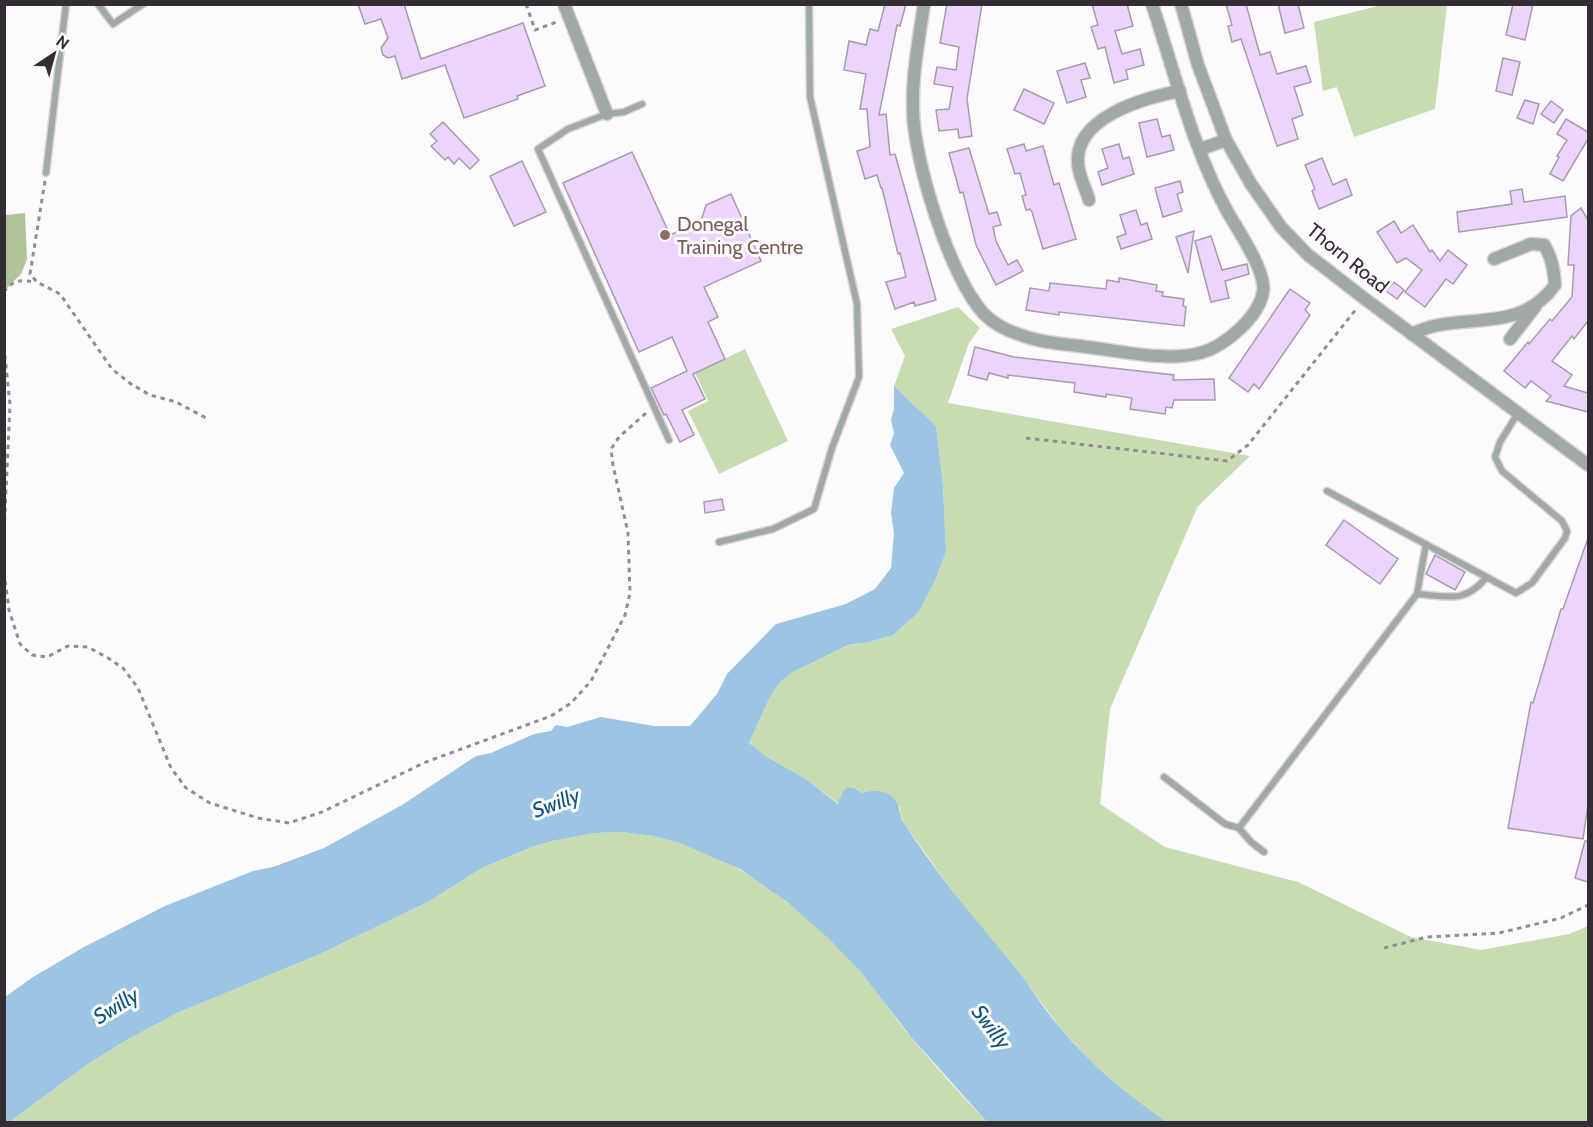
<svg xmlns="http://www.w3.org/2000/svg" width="1593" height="1127" font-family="Cabin,sans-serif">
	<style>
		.green { fill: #c8dcb2 }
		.forest { fill: #b0c39a }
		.water { fill: #9bc5e2 }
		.building { fill: #edd4fd; stroke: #a69cac; stroke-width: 1.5 }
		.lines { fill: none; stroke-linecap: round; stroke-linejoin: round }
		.lane-casing { stroke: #d8d5d9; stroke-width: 9 }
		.street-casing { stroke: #d8d5d9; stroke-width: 15 }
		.path { stroke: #918e93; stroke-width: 3; stroke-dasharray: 4.5 4.5; stroke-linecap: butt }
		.lane { stroke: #a1a9a4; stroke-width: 6 }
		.street { stroke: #a1a9a4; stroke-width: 12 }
		.education-dot { fill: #8d6e63; stroke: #fcfafd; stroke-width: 2 }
		.labels { text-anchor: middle; stroke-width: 6; stroke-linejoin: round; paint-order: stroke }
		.education-label { font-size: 20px; fill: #785e54; stroke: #fcfafd; text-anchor: start }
		.street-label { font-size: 20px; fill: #322e34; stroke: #fcfafd }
		.water-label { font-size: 21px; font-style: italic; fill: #0e557b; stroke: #fcfafd }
	</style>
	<rect width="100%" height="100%" fill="#fcfafd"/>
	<!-- green -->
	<g class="green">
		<path d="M1386,4L1447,5L1435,109L1354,137L1337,87L1323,91L1314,22Z"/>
		<path d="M958,307L980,328L969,343L948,403L1250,456L1198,506L1110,709L1100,804L1165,847L1298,882L1411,937L1481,950L1569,934L1588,926V1122H1167L1136,1102L1090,1060L1061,1029L1008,958L974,920L940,874L908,829L901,817L900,807L862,793L854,788L842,793L839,804L806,779L767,757L749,743L769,699L780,682L791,673L848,645L869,642L893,635L918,613L935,581L946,552L943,485L936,426L894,386L905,356L891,329Z"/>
		<path d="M745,349L788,441L719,474L688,411L708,401L695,373Z"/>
		<path d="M622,832C640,834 658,836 676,841C744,861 814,919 861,972C879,992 893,1017 911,1037C935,1066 961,1095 987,1122H9L91,1062L125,1041L177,1013L320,954L428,902L482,868L529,848L552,841L595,833Z"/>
	</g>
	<!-- forest -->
	<path class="forest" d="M25,213L27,259L21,274L5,290V215Z"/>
	<!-- water -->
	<path class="water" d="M894,386L936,426L943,485L946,552L935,581L918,613L893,635L869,642L848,645L791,673L780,682L769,699L749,743L767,757L806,779L838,804L842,793L847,788H854L862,793C883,787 899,794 901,818C931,867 969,912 1006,956C1026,979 1041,1006 1061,1029C1092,1065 1128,1096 1167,1122H987L911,1037L861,972L828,938L787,902L740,869L678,842L653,836L622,832L595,833L552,841L529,848L482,868L428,902L320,954L177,1013L125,1041L91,1062L9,1122H5V997L33,977L84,947L165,906L253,871L273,867L324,848L402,805L476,756L491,753L534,734L551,731L556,725L567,727L601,717L654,726H690L717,694L727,674L776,624L846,604L875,589L891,568L894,533L891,513L894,488L904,473L890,445L894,433L891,420L894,409Z"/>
	<!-- building -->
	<g class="building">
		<path d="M358,4H404L421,59L523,23L545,86L517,96L518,99L464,118L445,65L402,79L395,56L388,58L383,55L381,48L388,38L381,19L365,24Z"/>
		<path d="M885,4H906L900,26L897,25L879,115L886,114L890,155L895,154L936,300L915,306L914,302L895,309L886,282L906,277L900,253L898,254L882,188H881L877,175L865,179L857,151L870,147L867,109H860L866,74L844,70L849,41L866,45L870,29L878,31Z"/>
		<path d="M947,4H982L967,99L972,136L959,138L958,129L939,131L936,110L949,109L953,87L934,84L937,67L956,70L959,47L940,43Z"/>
		<path d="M1092,4H1127L1133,26L1115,31L1122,54L1140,49L1144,65L1126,70L1128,79L1114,83L1105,47L1098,49L1091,27L1098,25Z"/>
		<path d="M1226,4H1246L1260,55L1270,52L1277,74L1306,66L1311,82L1294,87L1303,115L1292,119L1298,139L1277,146L1241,39L1232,42L1228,26L1232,25Z"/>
		<path d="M1278,4H1298L1304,28L1285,33Z"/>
		<path d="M1513,4H1533L1525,40L1506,35Z"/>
		<path d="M1503,58L1520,62L1512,95L1496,91Z"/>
		<path d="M1085,63L1090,78L1081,80L1086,97L1067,103L1057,71Z"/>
		<path d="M1024,89L1054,103L1044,124L1014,110Z"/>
		<path d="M1525,100L1539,104L1533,124L1517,118Z"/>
		<path d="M1551,101L1563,110L1554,123L1541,114Z"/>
		<path d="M1157,119L1162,137L1170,135L1174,150L1147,157L1139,123Z"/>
		<path d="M1566,119L1588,132V139L1563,181L1550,174L1559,157L1557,156L1567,140L1557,134Z"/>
		<path d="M443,122L479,160L470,169L459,158L454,164L448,157L445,160L431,146L437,141L430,134Z"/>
		<path d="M1024,144L1026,151L1043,146L1054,185L1059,183L1076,239L1043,249L1032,212L1030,209L1026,210L1022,196L1026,195L1020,173L1015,174L1007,149Z"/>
		<path d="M1119,144L1123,159L1129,157L1134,174L1102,185L1098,172L1108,168L1102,149Z"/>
		<path d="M969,148L989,214L997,212L1001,225L993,227L996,241L1008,265L1017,260L1023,271L996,285L976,245L963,192L960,193L949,153Z"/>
		<path d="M632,152L670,235L701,221L706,205L731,194L761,261L704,287L718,317L708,322L725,359L693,374L705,399L682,410L694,435L680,442L666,414L664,415L651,388L687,371L672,337L639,352L563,183Z"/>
		<path d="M1322,158L1333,185L1346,179L1352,195L1319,209L1312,191L1315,189L1305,165Z"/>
		<path d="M522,161L546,212L514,226L490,176Z"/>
		<path d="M1180,181L1183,192L1177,194L1182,211L1163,217L1155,188Z"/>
		<path d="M1522,189L1524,202L1565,196L1567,217L1459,232L1457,212L1512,204L1510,191Z"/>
		<path d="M1581,208L1588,220V321L1574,339L1572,336L1552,361L1572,375L1564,386L1588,393V412L1546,401L1551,396L1531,381L1525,388L1504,371L1528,342L1529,344L1550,319L1552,321L1572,297L1574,265H1568L1571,216Z"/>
		<path d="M1136,210L1141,225L1147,223L1152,239L1121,249L1117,237L1126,234L1120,215Z"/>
		<path d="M1394,221L1401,233L1413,225L1430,252L1432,250L1440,261L1448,250L1467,265L1453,284L1446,279L1425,307L1405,292L1422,270L1406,258L1397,263L1377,232Z"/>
		<path d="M1194,231L1188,273L1176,237Z"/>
		<path d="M1211,236L1222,270L1247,264L1249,274L1225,281L1229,298L1211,302L1195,241Z"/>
		<path d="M1119,278L1157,285L1156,291L1163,292L1162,296L1184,299L1183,306L1186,307L1184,326L1059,312V315L1026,310L1030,288L1049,291L1050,283L1106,289L1107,280L1119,282Z"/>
		<path d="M1394,282L1404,290L1397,299L1386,291Z"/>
		<path d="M1290,289L1310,303L1305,310L1310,315L1259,389L1254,384L1248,392L1229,378Z"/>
		<path d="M975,347L1014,357L1174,375L1173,380L1214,379L1215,400H1174L1172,408L1166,407L1165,414L1130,409L1132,398L1106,394V397L1074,392L1075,383L1008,375V378L989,373L987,380L968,375Z"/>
		<path d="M722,499L724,510L705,513L704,502Z"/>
		<path d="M1344,520L1398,559L1380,584L1326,545Z"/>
		<path d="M1587,541L1588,542V805L1583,839L1508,828L1531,702L1533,703L1561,609H1563Z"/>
		<path d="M1435,555L1465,572L1455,590L1426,574Z"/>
		<path d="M1585,841H1588V882L1575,878Z"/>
	</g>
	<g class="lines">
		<defs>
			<g id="lane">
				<path d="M98,4L113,24L143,4"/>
				<path d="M642,104L624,112L607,114L568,129L538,149L669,440"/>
				<path d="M46,173L66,4"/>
				<path d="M1327,491L1516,593L1532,583L1565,538L1567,531L1562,521L1502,471L1495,457L1500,442L1518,413"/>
				<path d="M719,542L773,529L814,509L832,448L859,377L857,304L810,97L809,4"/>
				<path d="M1417,594C1448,596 1464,604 1486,578"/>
				<path d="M1164,777L1225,824L1239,828L1251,842L1264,852"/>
				<path d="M1239,828L1417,594L1426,544"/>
			</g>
			<g id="street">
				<path d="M564,4L607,114"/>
				<path d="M924,4C919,39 912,74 913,109C913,158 950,278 984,314C994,324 1007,331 1021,335C1041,343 1065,344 1086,347C1123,351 1164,362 1200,353C1224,347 1259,317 1263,292C1267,272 1237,229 1227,211C1192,147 1175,73 1152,4"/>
				<path d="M1181,4L1198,65L1226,140L1251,184L1281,227L1307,254L1365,299L1588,465"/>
				<path d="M1201,149L1226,140"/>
				<path d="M1089,200C1086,189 1079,176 1078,164C1074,117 1144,98 1180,91"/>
				<path d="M1411,334C1418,331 1426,328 1434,326C1478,316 1523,329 1555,285C1554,270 1552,258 1544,245L1531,244L1494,259"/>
				<path d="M1510,339L1535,307"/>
			</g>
		</defs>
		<!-- lane casing -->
		<use href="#lane" class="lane-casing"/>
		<!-- street casing -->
		<use href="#street" class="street-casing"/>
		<!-- path -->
		<g class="path">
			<path d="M526,4L535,30L559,21"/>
			<path d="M45,181L30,274L37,282L60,294L112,369L131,384L150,395L176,402L208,419"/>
			<path d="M4,292C13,279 21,280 36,282"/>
			<path d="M4,346L10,405L4,534"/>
			<path d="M1026,438L1227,461L1248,445L1357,308"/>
			<path d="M4,572L9,610L20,644L32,655L47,657L68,646L88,647L108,658L123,668L138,688L171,768L186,788L210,803L258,818L289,823L322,812L426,762L551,716L571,703L591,681L625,615L630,593L628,533L613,465L611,449L619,437L646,413"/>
			<path d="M1384,948L1427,937L1499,933L1561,918L1588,905"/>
		</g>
		<!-- lane -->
		<use href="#lane" class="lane"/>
		<!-- street -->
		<use href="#street" class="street"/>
	</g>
	<!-- markers -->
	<circle class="education-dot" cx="665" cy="235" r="6"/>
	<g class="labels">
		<!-- education labels -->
		<g class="education-label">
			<text x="677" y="231">Donegal<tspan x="677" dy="23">Training Centre</tspan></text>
		</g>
		<!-- street labels -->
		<g class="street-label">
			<text transform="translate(1348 258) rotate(39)" y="7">Thorn Road</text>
		</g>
		<!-- water labels -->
		<g class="water-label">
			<text transform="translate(556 803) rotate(-20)" y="7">Swilly</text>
			<text transform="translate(116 1006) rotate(-32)" y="7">Swilly</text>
			<text transform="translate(991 1027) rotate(53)" y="7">Swilly</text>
		</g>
	</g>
	<!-- border -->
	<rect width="1593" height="1127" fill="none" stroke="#322e34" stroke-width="12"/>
	<!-- north arrow -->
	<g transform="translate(54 54) rotate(36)" stroke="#fcfafd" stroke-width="4.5" paint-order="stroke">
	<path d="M0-4.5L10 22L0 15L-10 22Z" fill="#322e34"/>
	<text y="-9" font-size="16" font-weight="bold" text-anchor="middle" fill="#322e34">N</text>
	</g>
</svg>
